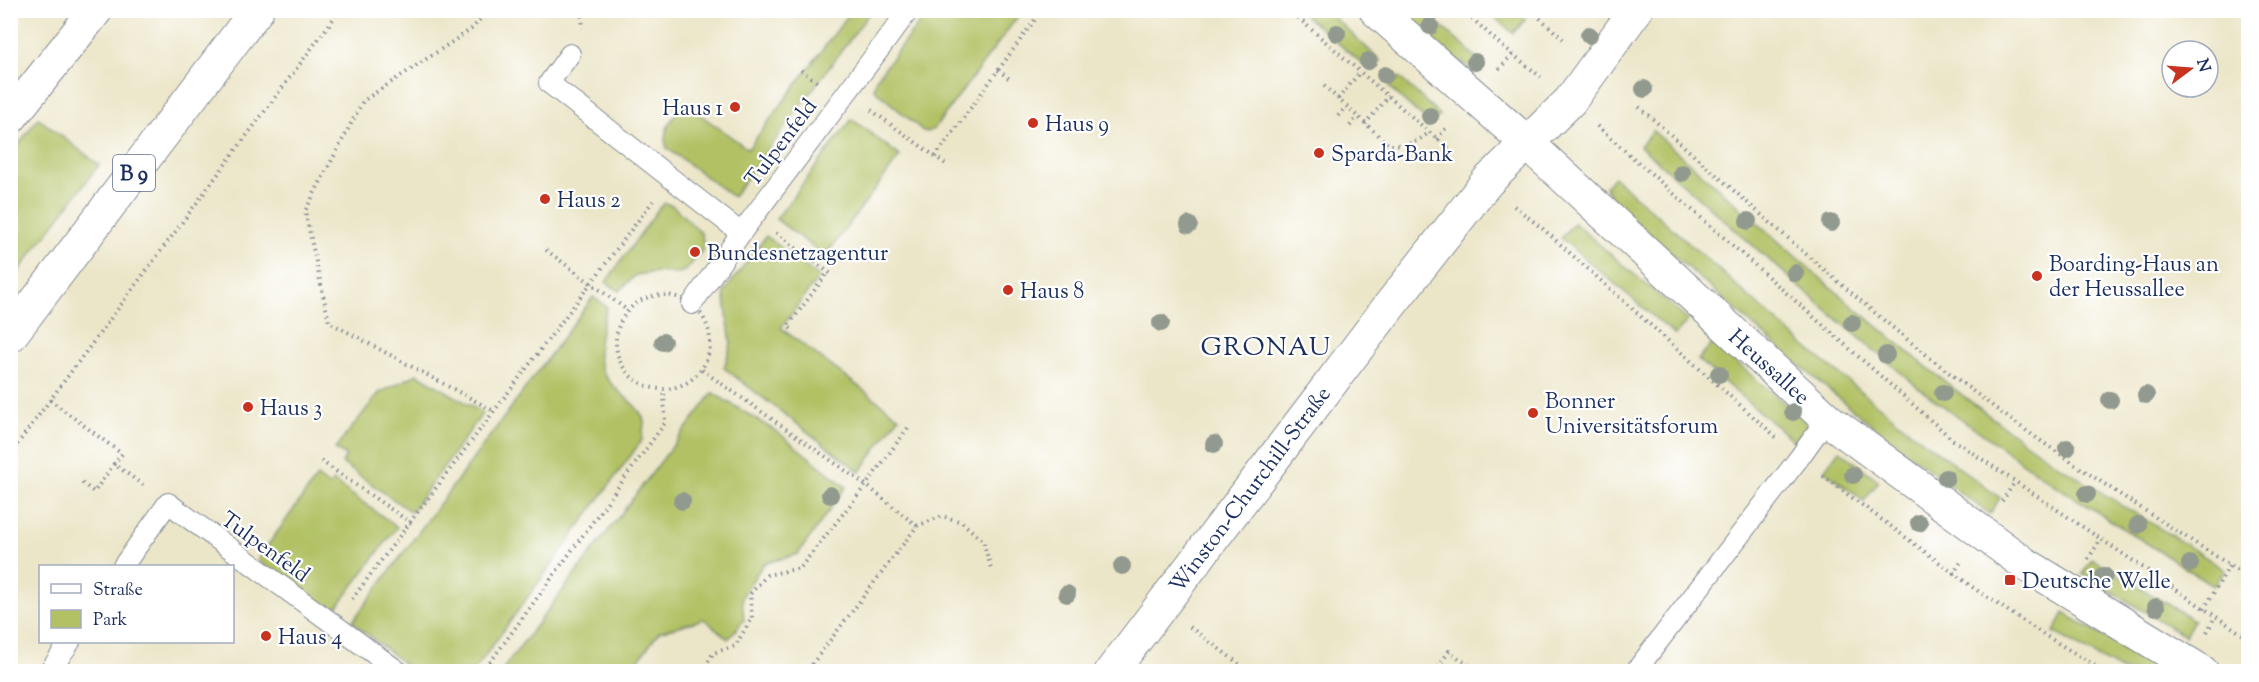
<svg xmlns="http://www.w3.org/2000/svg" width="2259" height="682" font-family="'Sorts Mill Goudy',serif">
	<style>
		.green { fill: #b1c164; stroke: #667861; stroke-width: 1.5 }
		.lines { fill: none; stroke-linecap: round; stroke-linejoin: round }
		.service-casing { stroke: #848a94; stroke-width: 22 }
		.minor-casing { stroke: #848a94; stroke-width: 35 }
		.tertiary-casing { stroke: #848a94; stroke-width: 35 }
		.primary-casing { stroke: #848a94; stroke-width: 35 }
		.path { stroke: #848a94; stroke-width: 4; stroke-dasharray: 1.5 4.5; stroke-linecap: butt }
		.service { stroke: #fff; stroke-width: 20 }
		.minor { stroke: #fff; stroke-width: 33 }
		.tertiary { stroke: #fff; stroke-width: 33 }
		.primary { stroke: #fff; stroke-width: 33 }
		.tree { fill: #929a8f }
		.poi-dot { fill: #c8321e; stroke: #fff; stroke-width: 2 }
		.labels { text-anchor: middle; stroke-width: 4.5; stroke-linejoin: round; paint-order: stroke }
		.shield { fill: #fff; stroke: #5f6d8e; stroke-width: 1.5 }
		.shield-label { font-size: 21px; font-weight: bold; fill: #1b2f5e }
		.poi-label { font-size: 22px; fill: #1b2f5e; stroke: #fff; text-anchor: start }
		.street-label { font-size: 22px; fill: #1b2f5e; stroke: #fff }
		.quarter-label { font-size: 26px; letter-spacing: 1.5px; fill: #1b2f5e; stroke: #fff }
	</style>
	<rect width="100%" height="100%" fill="#fff"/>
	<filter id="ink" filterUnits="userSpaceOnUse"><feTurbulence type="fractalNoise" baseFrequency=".0167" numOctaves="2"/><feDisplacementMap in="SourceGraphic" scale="12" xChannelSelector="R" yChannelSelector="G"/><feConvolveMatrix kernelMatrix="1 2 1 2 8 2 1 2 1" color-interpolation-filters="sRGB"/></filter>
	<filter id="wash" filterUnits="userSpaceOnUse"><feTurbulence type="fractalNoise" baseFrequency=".008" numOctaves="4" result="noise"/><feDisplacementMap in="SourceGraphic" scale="24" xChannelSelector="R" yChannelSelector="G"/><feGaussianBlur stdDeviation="1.35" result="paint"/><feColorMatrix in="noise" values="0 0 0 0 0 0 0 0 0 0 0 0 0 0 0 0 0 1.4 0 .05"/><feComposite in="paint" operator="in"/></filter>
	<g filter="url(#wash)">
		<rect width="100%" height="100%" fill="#ece6c9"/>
		<!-- green -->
		<g class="green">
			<path d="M852,10L871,11L733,197L667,148C660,130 674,117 684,103L748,149Z"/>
			<path d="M928,11H1022L934,129L928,132L923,131L874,89L876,79Z"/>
			<path d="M1300,11H1327L1381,61L1371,71Z"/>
			<path d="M1397,11H1424L1485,65L1478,72C1447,56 1423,33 1397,11Z"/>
			<path d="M1487,11H1516L1526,19L1513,33Z"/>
			<path d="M1399,77L1440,115L1431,125L1389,87Z"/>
			<path d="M38,118L99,165L11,281V155Z"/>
			<path d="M852,119L900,156L825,256L776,219Z"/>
			<path d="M1653,131C1774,237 1892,346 2022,440C2087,487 2158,525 2225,570L2214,586L2050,482L1925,393L1825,309L1640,146Z"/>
			<path d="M1614,177L1807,348L1911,432L2000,498L1990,514C1857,421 1735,310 1614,202L1605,187Z"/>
			<path d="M665,203L673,206L701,233L703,240L702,251L686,270L676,274L658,272L636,275L619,291L606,282L659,208Z"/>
			<path d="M1574,223L1688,320L1675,335L1561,238Z"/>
			<path d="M766,236L819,277L781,328L899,417L860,472L724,368L731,344L724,292Z"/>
			<path d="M593,297L607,307C602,325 596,345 600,363C605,389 642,403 644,422C644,428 642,435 642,440L474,671H413L352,622Z"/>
			<path d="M1713,343L1809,424L1794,441L1698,360Z"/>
			<path d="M417,374L483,413L411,512L342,463L346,456L335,449L379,393Z"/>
			<path d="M713,393L779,433L846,487L798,554L763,564L742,597L744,620L728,639L704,619L659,632L637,662L642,671H505L503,669Z"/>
			<path d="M1839,450L1879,481L1864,501L1824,470Z"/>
			<path d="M317,477L329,486L333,481L397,527L332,614L257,560Z"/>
			<path d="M2092,559L2194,620L2185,636L2082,574Z"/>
			<path d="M2064,613L2161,671H2122L2054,632Z"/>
		</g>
	</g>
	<g filter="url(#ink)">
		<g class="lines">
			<defs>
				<g id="service">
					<path d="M570,54L549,83L741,233"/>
					<path d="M692,304L741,233L909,10"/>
					<path d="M123,566L168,503L399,672"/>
					<path d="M49,672L70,642"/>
					<path d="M1635,672L1799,458L1827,419"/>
				</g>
				<path id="minor" d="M1111,672L1391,304L1487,182L1570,101L1636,10"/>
				<path id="tertiary" d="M1376,10L1526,142L1827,419L2025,564L2202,672"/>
				<g id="primary">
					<path d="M10,118L96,10"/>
					<path d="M10,336L257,10"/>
				</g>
			</defs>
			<!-- service casing -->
			<use href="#service" class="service-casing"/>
			<!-- minor casing -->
			<use href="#minor" class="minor-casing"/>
			<!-- tertiary casing -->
			<use href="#tertiary" class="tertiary-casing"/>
			<!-- primary casing -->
			<use href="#primary" class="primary-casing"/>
			<!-- path -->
			<g class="path">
				<path d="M487,10L473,28L363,101L305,211L329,322L494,411"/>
				<path d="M581,10L583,28"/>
				<path d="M1289,10L1450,150"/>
				<path d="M1463,10L1500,44L1541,77"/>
				<path d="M1531,10L1563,39"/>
				<path d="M10,14L13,10"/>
				<path d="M1499,69L1513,54"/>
				<path d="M801,70L817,82"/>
				<path d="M998,70L1011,80"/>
				<path d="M1324,86L1389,145C1409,145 1414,144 1430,132"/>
				<path d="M1338,99L1360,72"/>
				<path d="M1639,107C1749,203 1857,303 1974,392C2061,459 2156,517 2248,577"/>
				<path d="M871,110L947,165"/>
				<path d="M1338,116L1346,107"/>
				<path d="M1365,124L1389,96"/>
				<path d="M1350,126L1357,117"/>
				<path d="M1597,126L1952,439L2248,638"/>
				<path d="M1437,139L1446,128"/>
				<path d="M935,157L1042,10"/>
				<path d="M1514,206L1543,229L1776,437"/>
				<path d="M776,233L831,274"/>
				<path d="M546,250L627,310"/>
				<circle cx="663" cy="342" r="47"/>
				<path d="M791,329L788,326L828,272"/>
				<path d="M702,370L866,485L917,526L806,672"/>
				<path d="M50,400L122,454L114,464"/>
				<path d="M10,454L340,10"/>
				<path d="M321,461L411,523"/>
				<path d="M1823,476L1975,589L2046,636L2106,672"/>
				<path d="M82,483L94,492L114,464L143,485"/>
				<path d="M2002,501L2015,482"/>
				<path d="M917,526L942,516L962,522L983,541L991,568"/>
				<path d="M2088,559L2101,539"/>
				<path d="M1953,574L1961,562"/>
				<path d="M352,599L653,201"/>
				<path d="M2204,609L2230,565"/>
				<path d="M1190,627L1250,672"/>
				<path d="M2207,632L2215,617"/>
				<path d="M483,672L665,423L664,390"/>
				<path d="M703,672L713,653L735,646L752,618L750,594L767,575L800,568L866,485L910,425"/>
				<path d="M1435,672L1449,651L1478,672"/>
			</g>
			<!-- service -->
			<use href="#service" class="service"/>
			<!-- minor -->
			<use href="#minor" class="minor"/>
			<!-- tertiary -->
			<use href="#tertiary" class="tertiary"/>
			<!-- primary -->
			<use href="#primary" class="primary"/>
		</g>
		<!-- trees -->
		<g class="tree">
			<circle cx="1430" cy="26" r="9"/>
			<circle cx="1337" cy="33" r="9"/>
			<circle cx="1589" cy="35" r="9"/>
			<circle cx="1368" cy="61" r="9"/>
			<circle cx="1475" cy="62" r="9"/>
			<circle cx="1385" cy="75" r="9"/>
			<circle cx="1644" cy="89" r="9"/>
			<circle cx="1430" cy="116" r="9"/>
			<circle cx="1682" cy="173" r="9"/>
			<circle cx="1748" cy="221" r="9"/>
			<circle cx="1831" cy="223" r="9"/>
			<circle cx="1189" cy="225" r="9"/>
			<circle cx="1795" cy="273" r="9"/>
			<circle cx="1161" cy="323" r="9"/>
			<circle cx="1852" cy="323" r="9"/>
			<circle cx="663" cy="342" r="9"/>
			<circle cx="1886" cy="355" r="9"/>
			<circle cx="1719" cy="374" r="9"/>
			<circle cx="1943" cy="393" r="9"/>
			<circle cx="2146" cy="395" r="9"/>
			<circle cx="2110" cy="400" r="9"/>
			<circle cx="1793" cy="412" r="9"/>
			<circle cx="1214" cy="444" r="9"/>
			<circle cx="2067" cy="448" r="9"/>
			<circle cx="1853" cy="475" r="9"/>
			<circle cx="1946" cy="478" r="9"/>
			<circle cx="2087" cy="494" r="9"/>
			<circle cx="830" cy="495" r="9"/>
			<circle cx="682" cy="501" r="9"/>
			<circle cx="1919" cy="523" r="9"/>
			<circle cx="2138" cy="525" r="9"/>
			<circle cx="2190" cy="564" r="9"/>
			<circle cx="1122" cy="566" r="9"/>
			<circle cx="2104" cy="576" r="9"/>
			<circle cx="1067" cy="594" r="9"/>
			<circle cx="2156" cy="607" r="9"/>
		</g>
	</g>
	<!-- markers -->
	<g class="poi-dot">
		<circle cx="735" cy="107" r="6"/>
		<circle cx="1033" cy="123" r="6"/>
		<circle cx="1319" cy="153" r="6"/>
		<circle cx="545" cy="199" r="6"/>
		<circle cx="695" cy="252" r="6"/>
		<circle cx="2037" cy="276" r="6"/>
		<circle cx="1008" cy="290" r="6"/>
		<circle cx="248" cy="407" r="6"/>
		<circle cx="1533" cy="413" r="6"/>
		<rect x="2004" y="574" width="12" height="12" rx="3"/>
		<circle cx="266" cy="636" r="6"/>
	</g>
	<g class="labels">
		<!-- shield labels -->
		<rect class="shield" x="113" y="155" width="42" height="36" rx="4.5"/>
		<g class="shield-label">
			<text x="134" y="180">B 9</text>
		</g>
		<!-- poi labels -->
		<g class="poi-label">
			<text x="723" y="115" text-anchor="end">Haus 1</text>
			<text x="1045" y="131">Haus 9</text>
			<text x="1331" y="161">Sparda-Bank</text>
			<text x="557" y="207">Haus 2</text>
			<text x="707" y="260">Bundesnetzagentur</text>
			<text x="2049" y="271">Boarding-Haus an<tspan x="2049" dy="25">der Heussallee</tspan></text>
			<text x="1020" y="298">Haus 8</text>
			<text x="1545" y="408">Bonner<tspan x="1545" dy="25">Universitätsforum</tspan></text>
			<text x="260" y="415">Haus 3</text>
			<text x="2022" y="588">Deutsche Welle</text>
			<text x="278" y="644">Haus 4</text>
		</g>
		<!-- street labels -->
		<g class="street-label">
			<text transform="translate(780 142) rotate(-53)" y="8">Tulpenfeld</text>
			<text transform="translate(1770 366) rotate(42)" y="8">Heussallee</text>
			<text transform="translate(1249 489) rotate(-53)" y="8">Winston-Churchill-Straße</text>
			<text transform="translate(266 546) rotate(36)" y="8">Tulpenfeld</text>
		</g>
		<!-- quarter labels -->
		<g class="quarter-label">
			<text x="1266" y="355">GRONAU</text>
		</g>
	</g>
	<!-- margin -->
	<rect width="2259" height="682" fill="none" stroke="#fff" stroke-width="36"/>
	<!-- legend -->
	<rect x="39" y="565" width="195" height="78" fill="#ffffff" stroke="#a4acbf" stroke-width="1.5"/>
	<rect x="51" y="584" width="30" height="9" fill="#ffffff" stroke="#a4acbf" stroke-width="1.5"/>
	<text x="93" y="595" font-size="18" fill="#1b2f5e">Straße</text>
	<rect x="51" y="610" width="30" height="18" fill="#b1c164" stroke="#a4acbf" stroke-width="1.5"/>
	<text x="93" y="625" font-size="18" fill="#1b2f5e">Park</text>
	<!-- north arrow -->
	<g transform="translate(2190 69) rotate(74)"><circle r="28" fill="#ffffff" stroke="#a4acbf" stroke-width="1.5"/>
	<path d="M0-4.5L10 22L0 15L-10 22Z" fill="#c8321e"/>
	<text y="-9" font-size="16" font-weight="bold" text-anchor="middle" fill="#1b2f5e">N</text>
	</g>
</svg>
